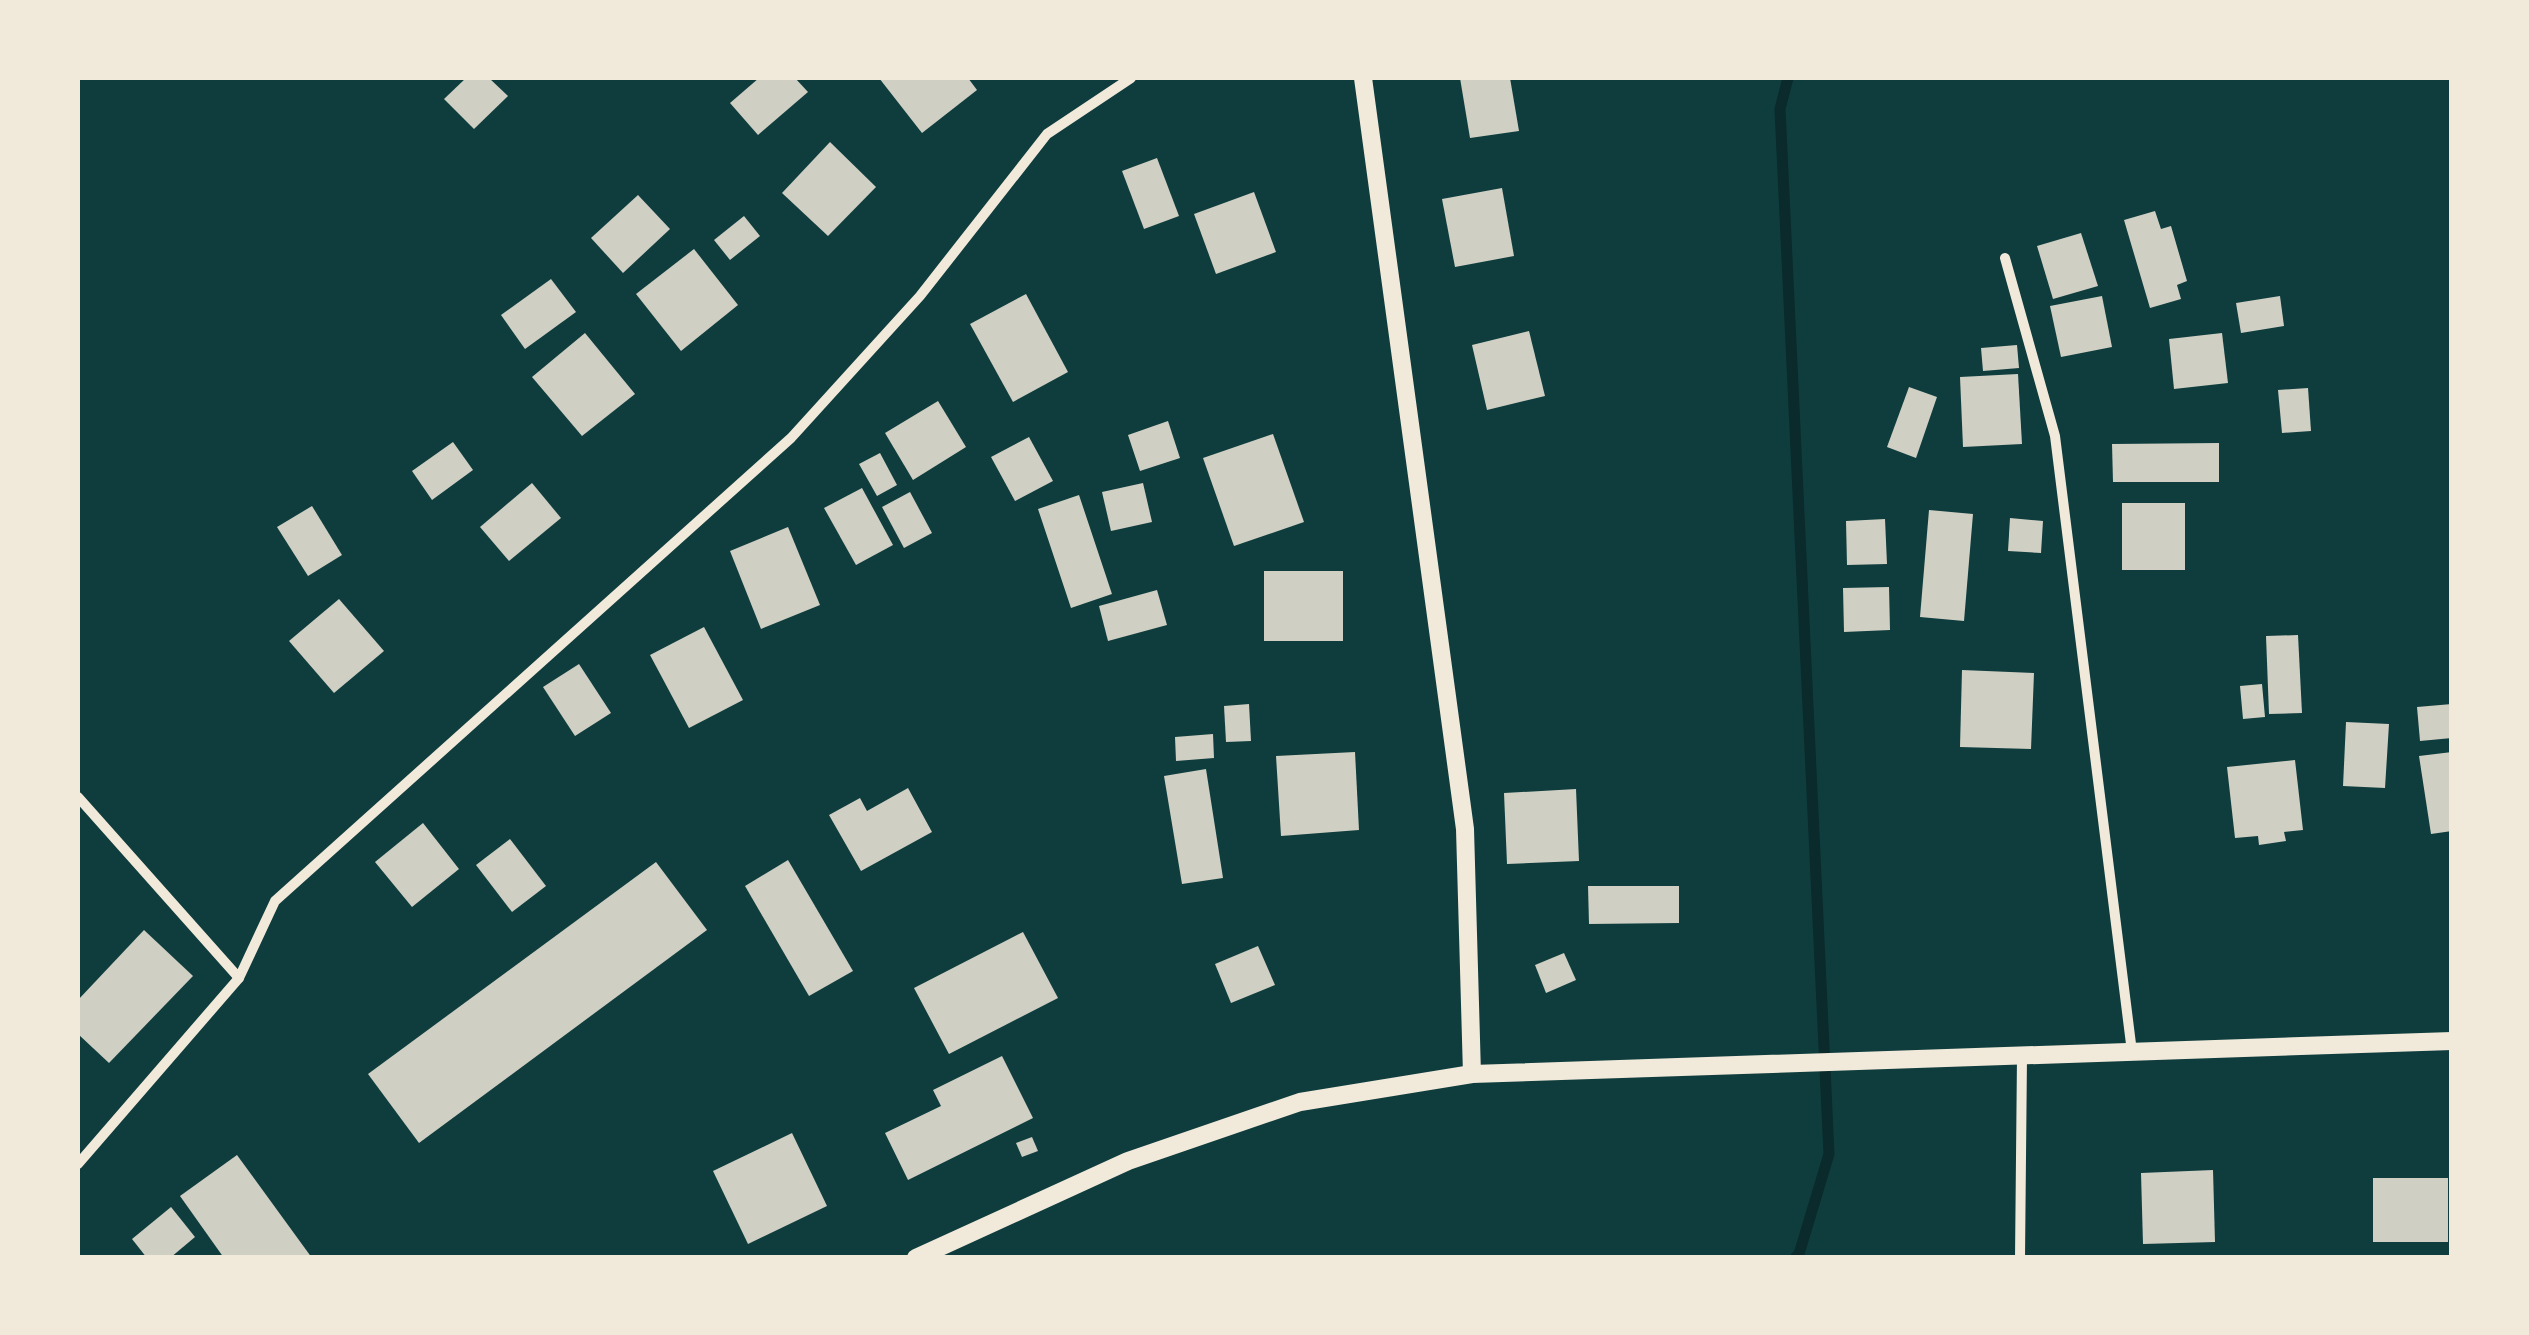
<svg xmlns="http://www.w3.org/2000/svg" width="2529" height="1335" font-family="Spectral,serif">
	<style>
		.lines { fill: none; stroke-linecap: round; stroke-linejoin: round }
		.stream { stroke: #0a2a2b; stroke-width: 11 }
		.building { fill: #cfcfc3 }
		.minor { stroke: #f1e9da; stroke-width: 10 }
		.tertiary { stroke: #f1e9da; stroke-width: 18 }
	</style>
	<rect width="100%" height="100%" fill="#0f3d3e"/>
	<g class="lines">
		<!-- stream -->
		<path class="stream" d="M1788,78L1780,109L1829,1154L1799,1254L1795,1258"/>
	</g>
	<!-- building -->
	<g class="building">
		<path d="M466,78H489L508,96L474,129L444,99Z"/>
		<path d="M759,78H795L808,92L758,135L730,103Z"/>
		<path d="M879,78H968L977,90L922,133Z"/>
		<path d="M1460,78H1510L1519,131L1470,138Z"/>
		<path d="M830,142L876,187L828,236L782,193Z"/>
		<path d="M1157,158L1179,216L1144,229L1122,171Z"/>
		<path d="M1502,188L1514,256L1455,267L1442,199Z"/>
		<path d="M1254,192L1276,252L1216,274L1194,214Z"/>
		<path d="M638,195L670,229L623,273L591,238Z"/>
		<path d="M2155,211L2161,229L2171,226L2187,281L2177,285L2181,299L2150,308L2124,220Z"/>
		<path d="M744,216L760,236L730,260L714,240Z"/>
		<path d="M2081,233L2098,286L2053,299L2037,246Z"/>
		<path d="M694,249L738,305L681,351L636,294Z"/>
		<path d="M551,279L576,312L525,349L501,315Z"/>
		<path d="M1026,294L1068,372L1013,402L970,324Z"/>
		<path d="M2102,296L2112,347L2061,357L2050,306Z"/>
		<path d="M2280,296L2284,326L2241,333L2236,303Z"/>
		<path d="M1529,331L1545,396L1487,410L1472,345Z"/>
		<path d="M585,333L635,394L582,436L532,377Z"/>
		<path d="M2222,333L2228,383L2174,389L2169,339Z"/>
		<path d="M2017,345L2019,368L1983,371L1981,348Z"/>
		<path d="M2018,374L2022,444L1963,447L1960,377Z"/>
		<path d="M1909,387L1937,397L1916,458L1887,447Z"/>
		<path d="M2308,388L2311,431L2282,433L2278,390Z"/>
		<path d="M938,401L966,447L913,480L885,433Z"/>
		<path d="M1168,421L1180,458L1140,471L1128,435Z"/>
		<path d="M1273,434L1304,522L1234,546L1203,458Z"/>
		<path d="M1029,437L1053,481L1015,501L991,457Z"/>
		<path d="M453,442L473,470L432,500L412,471Z"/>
		<path d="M2219,443V482H2113L2112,444Z"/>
		<path d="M880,453L897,485L877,496L859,464Z"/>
		<path d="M532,483L561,518L509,561L480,527Z"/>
		<path d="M1143,483L1152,522L1111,531L1102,492Z"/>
		<path d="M862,488L893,545L856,565L824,508Z"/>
		<path d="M910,492L932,533L904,548L882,507Z"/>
		<path d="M1079,495L1112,594L1071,608L1038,509Z"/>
		<rect x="2122" y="503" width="63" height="67"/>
		<path d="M312,506L342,555L308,576L277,527Z"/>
		<path d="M1929,510L1973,514L1964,621L1920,617Z"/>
		<path d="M2010,518L2043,521L2041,553L2008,551Z"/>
		<path d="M1885,519L1887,564L1847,565L1846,521Z"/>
		<path d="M788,527L820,605L761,629L730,551Z"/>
		<rect x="1264" y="571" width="79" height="70"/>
		<path d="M1889,587L1890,630L1844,632L1843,588Z"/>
		<path d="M1157,590L1167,625L1108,641L1099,606Z"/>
		<path d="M339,599L384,651L334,693L289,641Z"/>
		<path d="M704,627L743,700L689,728L650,655Z"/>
		<path d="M2298,635L2302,713L2269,714L2266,636Z"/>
		<path d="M579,664L611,713L575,736L543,687Z"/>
		<path d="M1962,670L2034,673L2031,749L1960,747Z"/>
		<path d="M2262,684L2265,717L2243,719L2240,686Z"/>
		<path d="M1249,704L1251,741L1226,742L1224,706Z"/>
		<path d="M2452,704V738L2420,741L2417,707Z"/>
		<path d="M2346,722L2389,724L2385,788L2343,786Z"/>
		<path d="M1213,734L1214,758L1176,761L1175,737Z"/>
		<path d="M1355,752L1359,830L1281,836L1276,756Z"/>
		<path d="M2452,752V831L2431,834L2419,756Z"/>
		<path d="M2295,760L2303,830L2284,832L2286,841L2259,845L2258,836L2235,838L2227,767Z"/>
		<path d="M1206,769L1223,878L1182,884L1164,776Z"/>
		<path d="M908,788L932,832L861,871L829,815L860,798L867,811Z"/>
		<path d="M1576,789L1579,861L1507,864L1504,793Z"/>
		<path d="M423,823L459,869L412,907L375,862Z"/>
		<path d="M510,839L546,886L512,912L476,865Z"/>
		<path d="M788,860L853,971L809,996L745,886Z"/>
		<path d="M656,862L707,930L419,1143L368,1074Z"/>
		<path d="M1588,886H1679V923L1589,924Z"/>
		<path d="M144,930L193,976L109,1063L78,1034V1000Z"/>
		<path d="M1023,932L1058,998L949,1054L914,988Z"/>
		<path d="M1258,946L1275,985L1231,1003L1215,964Z"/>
		<path d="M1564,953L1576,980L1546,993L1535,965Z"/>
		<path d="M1002,1056L1033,1118L908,1180L885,1133L941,1106L933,1090Z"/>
		<path d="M792,1133L827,1206L748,1244L713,1171Z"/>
		<path d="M1032,1137L1038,1151L1022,1157L1016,1143Z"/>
		<path d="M237,1155L312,1258H224L180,1196Z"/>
		<path d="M2213,1170L2215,1242L2143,1244L2141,1173Z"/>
		<rect x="2373" y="1178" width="75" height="64"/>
		<path d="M171,1207L195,1237L170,1258H147L132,1239Z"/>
	</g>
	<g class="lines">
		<!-- minor -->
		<g class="minor">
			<path d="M2005,258L2055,436L2132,1052"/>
			<path d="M78,797L239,978"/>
			<path d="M78,1164L239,978L275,901L791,438L920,296L1047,134L1131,78"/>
			<path d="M2020,1258L2022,1056"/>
		</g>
		<!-- tertiary -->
		<g class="tertiary">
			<path d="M1363,78L1465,829L1472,1074"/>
			<path d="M916,1258L1128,1161L1300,1102L1472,1074L2452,1041"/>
		</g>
	</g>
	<!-- border -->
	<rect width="2529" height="1335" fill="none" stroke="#f1e9da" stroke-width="160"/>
</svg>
